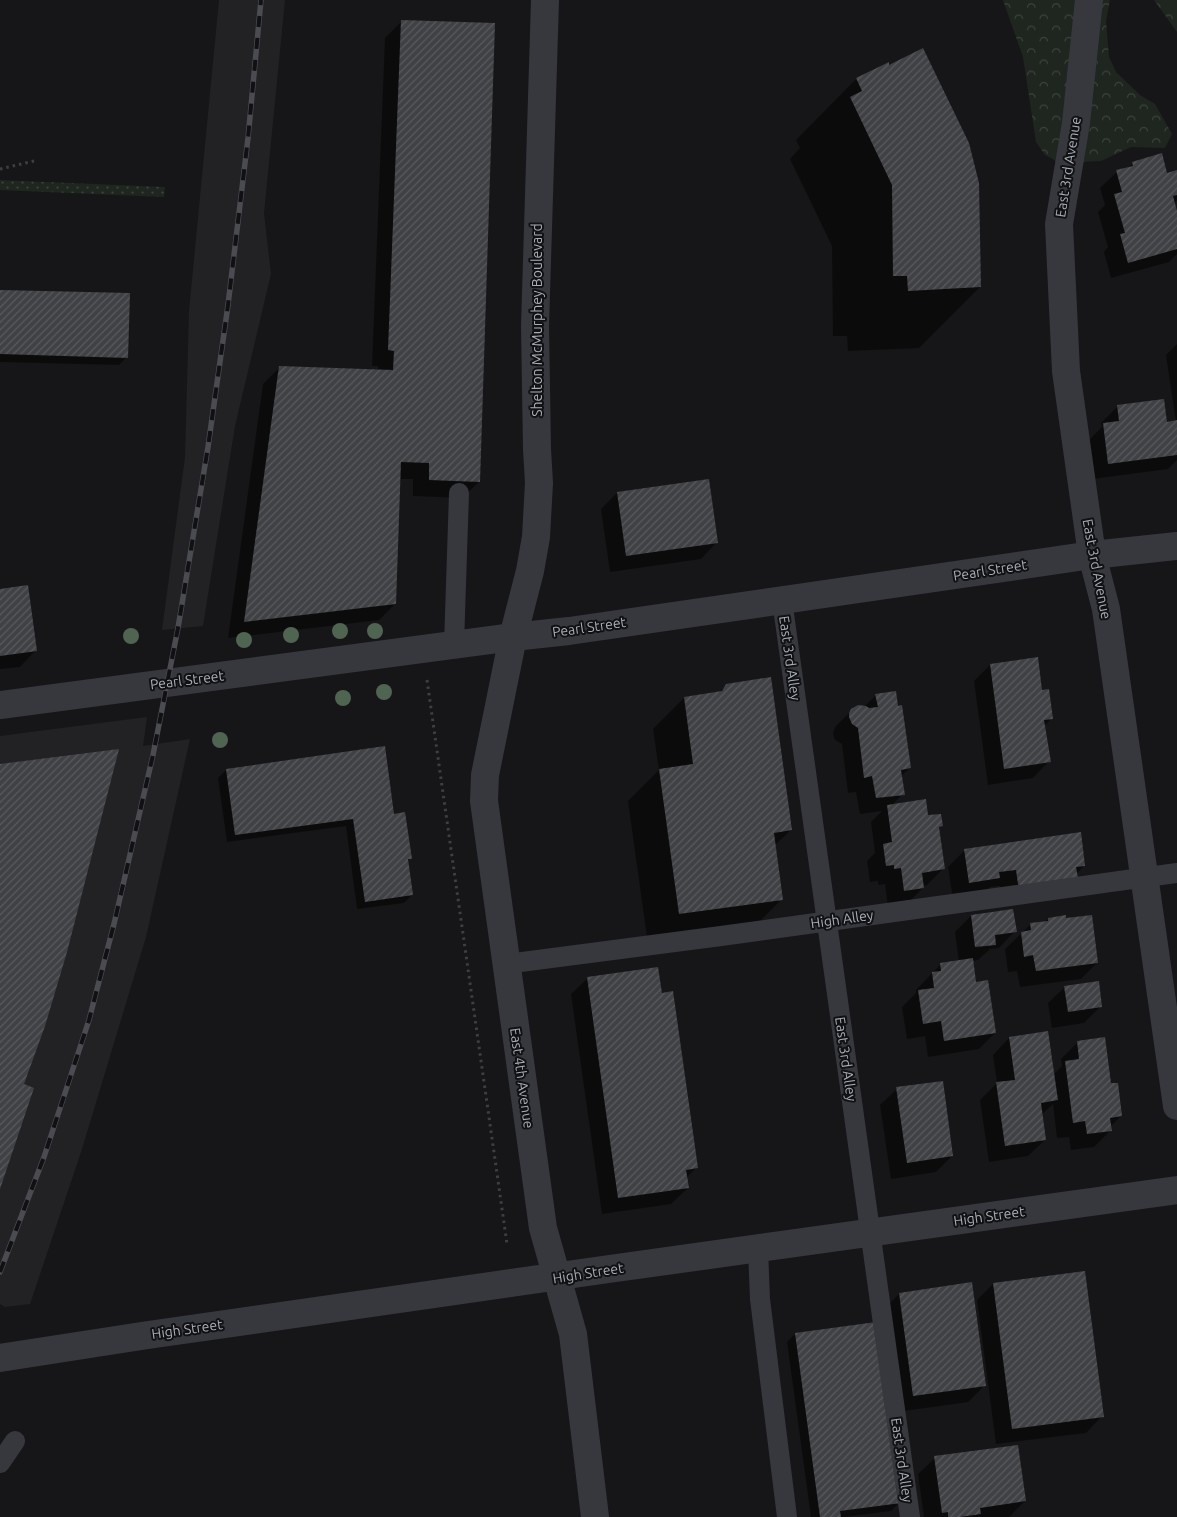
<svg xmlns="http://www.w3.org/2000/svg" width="1177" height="1517" font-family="Ubuntu,sans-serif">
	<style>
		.built { fill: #222225 }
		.forest { fill: url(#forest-crowns) }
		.garden { fill: url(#garden-dots) }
		.shadow { fill: #0007 }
		.building { fill: url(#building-hatch) }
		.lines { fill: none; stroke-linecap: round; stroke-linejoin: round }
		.path { stroke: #3d3f44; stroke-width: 3; stroke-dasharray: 2.5 4; stroke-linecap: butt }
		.service { stroke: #37383d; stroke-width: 20 }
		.minor { stroke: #37383d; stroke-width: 28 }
		.tertiary { stroke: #37383d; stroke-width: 28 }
		.rail-casing { stroke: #4a4c52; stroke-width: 5.5 }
		.rail { stroke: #111113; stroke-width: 4; stroke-dasharray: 11; stroke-linecap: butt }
		.tree { fill: #506452 }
		.labels { text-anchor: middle; stroke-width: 4; stroke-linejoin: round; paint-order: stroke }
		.street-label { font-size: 14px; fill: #a8adb8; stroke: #111113 }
	</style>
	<defs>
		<pattern id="forest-crowns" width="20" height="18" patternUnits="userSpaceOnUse" patternTransform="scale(1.25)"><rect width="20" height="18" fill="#1e261f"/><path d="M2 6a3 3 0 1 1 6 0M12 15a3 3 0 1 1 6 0" fill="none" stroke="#3c433d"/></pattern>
		<pattern id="garden-dots" width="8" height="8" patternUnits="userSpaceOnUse" patternTransform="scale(1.25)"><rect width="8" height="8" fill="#1e261f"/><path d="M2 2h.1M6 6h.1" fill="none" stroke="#3c433d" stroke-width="1.8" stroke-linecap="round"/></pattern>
		<pattern id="building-hatch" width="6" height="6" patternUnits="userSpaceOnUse" patternTransform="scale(1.25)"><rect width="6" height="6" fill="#404145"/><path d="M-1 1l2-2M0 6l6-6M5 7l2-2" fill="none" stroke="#595a5e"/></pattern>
	</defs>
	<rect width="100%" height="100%" fill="#161618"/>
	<!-- built -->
	<g class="built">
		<path d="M219,0H285L264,213L271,274L235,426L203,626L162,630L185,457L189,311Z"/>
		<path d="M147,717L143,746L190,739L146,937L82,1149L30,1304L5,1307L0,1304V736Z"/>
	</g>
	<!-- forest -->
	<g class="forest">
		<path d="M1003,0H1110L1106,21L1109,57L1116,72L1140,95L1155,104L1172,134L1165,148L1131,147L1101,161L1060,163L1045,155L1036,142L1023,57Z"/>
		<path d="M1154,0H1177V32Z"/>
	</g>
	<!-- garden -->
	<path class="garden" d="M0,180L22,181L165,187L164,197L23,191L0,190Z"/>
	<!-- shadow -->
	<g class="shadow">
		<path d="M402,21L479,482L462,498L413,496V479H399L395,604L379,620L228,638L263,384L279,368L378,370V366H372L385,38Z"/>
		<path d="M888,64L980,287L919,348L848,351L847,336H833L832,246L790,159L800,148L796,140L856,79Z"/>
		<path d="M1133,163L1166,174L1177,171V200L1174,204L1177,216V254L1169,262L1111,278L1104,252L1108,247L1098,212L1105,205L1100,188L1117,172L1128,168Z"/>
		<path d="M0,291L127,357L119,365L0,362Z"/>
		<path d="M1177,344V460L1168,469L1092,479L1088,441L1102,427L1101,423L1118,406L1166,423L1176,422L1166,355Z"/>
		<path d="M617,493L717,542L701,559L610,572L601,509Z"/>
		<path d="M0,591L36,650L20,667L0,669Z"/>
		<path d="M1037,658L1041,692L1052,718L1044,726L1049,761L1033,778L988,785L974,681L990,665Z"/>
		<path d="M727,685L791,830L774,846L782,899L751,930L648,945L628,801L659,770L653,729L684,698L719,693Z"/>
		<path d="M876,695L910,768L901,776L903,794L892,805L927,817L941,826L938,829L943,869L927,885L923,886V888L907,904L888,907L885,884L878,885V881L870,882L867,861L875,853L871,822L882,811L860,814L856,792L848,793L842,744L835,740L833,734L835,727L852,710L864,707Z"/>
		<path d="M226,770L393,815L410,858L407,862L412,895L404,903L357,909L346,826L227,842L218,778Z"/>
		<path d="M965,850L1084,866L1076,874L1003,907L1000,886L990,887L983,894L953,899L948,867Z"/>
		<path d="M971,916L1015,931L999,948L990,949L978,960L972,961L975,983L995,1033L979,1049L928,1057L925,1036L907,1039L902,1007L916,993V990L941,964L959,962L955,932Z"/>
		<path d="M1048,919L1097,963L1081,979L1020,987L1017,971L1008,972L1005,949L1030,925L1045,922Z"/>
		<path d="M588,978L661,994L696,1168L686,1178L688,1188L671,1204L602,1214L571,994Z"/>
		<path d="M1065,987L1101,1006L1084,1023L1052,1028L1048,1003Z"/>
		<path d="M1009,1038L1053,1075L1062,1066L1061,1059L1078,1042L1110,1085L1121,1116L1110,1127L1111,1130L1094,1147L1071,1150L1069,1137L1057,1138L1053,1104L1041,1115L1045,1140L1028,1156L989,1162L980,1100L997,1083L993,1055Z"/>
		<path d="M897,1089L952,1156L936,1172L891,1179L880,1105Z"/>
		<path d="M993,1284L1102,1416L1086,1433L996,1444L977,1300Z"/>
		<path d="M899,1294L985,1385L968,1402L897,1412L883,1310Z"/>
		<path d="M795,1334L899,1503L891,1511L843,1517H811L787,1342Z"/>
		<path d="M935,1458L1025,1501L1009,1517H924L918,1474Z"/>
	</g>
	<!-- building -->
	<g class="building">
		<path d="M401,20L495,23L480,482L429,480V463L401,462L396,604L244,622L279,366L393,370L394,351L388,350Z"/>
		<path d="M923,48L969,143L979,183L981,287L908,291L907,276H893L892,185L850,97L862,91L856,78L889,62V65Z"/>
		<path d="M1162,153L1167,173L1177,170V195L1173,196L1177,211V249L1128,263L1120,234L1125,233L1114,194L1122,192L1116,170L1133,166L1132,162Z"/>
		<path d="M0,290L130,293L128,358L0,354Z"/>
		<path d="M1164,399L1167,422L1177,420V455L1108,464L1103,423L1119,421L1117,405Z"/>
		<path d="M709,479L718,543L626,556L617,492Z"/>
		<path d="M28,585L37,651L0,656V589Z"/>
		<path d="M1038,657L1042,690L1049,689L1053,719L1044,720L1051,762L1004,769L990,664Z"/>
		<path d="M771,677L792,830L774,833L783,900L679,914L659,769L693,764L684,697L722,691L726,684Z"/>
		<path d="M896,691L898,706L902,705L911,768L901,770L905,795L876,798L872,776L864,778L858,728L852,724L849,717V713L851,709L858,705L866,706L869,708L878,707L875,694Z"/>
		<path d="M385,746L394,814L405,812L412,859H408L413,895L365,902L353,819L235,835L226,769Z"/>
		<path d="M119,749L67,952L45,1026L24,1084L34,1088L0,1189V764Z"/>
		<path d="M926,799L928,815L941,814L943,826L939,827L945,869L922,873L924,888L904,891L901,868L894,869V865L886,866L883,844L892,842L887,805Z"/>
		<path d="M1081,832L1085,866L1076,867L1078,878L1019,891L1016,870L999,872L1000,878L969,883L964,849Z"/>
		<path d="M1013,909L1017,932L995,935L996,945L975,947L971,915Z"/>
		<path d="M1066,915V918L1092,915L1098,963L1036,971L1033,955L1024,957L1021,932L1031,930L1030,923L1048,921V918Z"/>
		<path d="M973,958L976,982L988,980L996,1033L944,1041L941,1021L923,1024L918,990L934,988L932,972L941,971L940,963Z"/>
		<path d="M658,967L662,993L673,991L698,1168L686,1170L689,1188L618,1198L587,977Z"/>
		<path d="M1099,981L1102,1007L1068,1012L1064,986Z"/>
		<path d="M1048,1031L1058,1100L1041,1103L1046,1140L1005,1146L996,1082L1015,1080L1009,1037Z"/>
		<path d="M1105,1037L1111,1083H1118L1122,1116L1110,1118L1112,1131L1087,1134L1085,1121L1073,1123L1065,1061L1079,1059L1077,1041Z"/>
		<path d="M943,1081L953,1156L907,1163L896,1087Z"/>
		<path d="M1085,1271L1104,1417L1012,1429L993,1283Z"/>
		<path d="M972,1282L986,1386L913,1396L899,1293Z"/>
		<path d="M876,1322L901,1503L840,1511L841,1517H820L795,1333Z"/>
		<path d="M1018,1445L1026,1501L980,1508L981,1514L960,1517H948V1512L942,1513L934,1456Z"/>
	</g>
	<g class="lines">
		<!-- path -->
		<g class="path">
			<path d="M0,169L38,160"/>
			<path d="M427,680L507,1244"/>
		</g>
		<!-- service -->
		<g class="service">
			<path d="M782,600L910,1517"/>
			<path d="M454,645L459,493"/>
			<path d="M506,964L721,936L1177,873"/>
			<path d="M758,1249L760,1299L787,1517"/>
			<path d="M0,1463L15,1441"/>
		</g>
		<!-- minor -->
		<g class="minor">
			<path d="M1089,0L1076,123L1059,224L1066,371L1092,555L1106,609L1177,1106"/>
			<path d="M513,637L569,631L804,597L1092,555L1177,546"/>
		</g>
		<!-- tertiary -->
		<g class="tertiary">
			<path d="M545,0L535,326L537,449L539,483L536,537L530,571L513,637L502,691L485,775L484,801L543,1228L573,1334L595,1517"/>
			<path d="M0,705L513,637"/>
			<path d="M0,1358L148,1335L609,1269L1177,1190"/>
		</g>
		<defs>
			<path id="rail" d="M0,1272L44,1157L89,1020L114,924L153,755L178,628L208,447L228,305L248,138L261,0"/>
		</defs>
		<!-- rail casing -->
		<use href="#rail" class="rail-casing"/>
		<!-- rail -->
		<use href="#rail" class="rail"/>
	</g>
	<!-- trees -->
	<g class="tree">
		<circle cx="340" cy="631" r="8"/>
		<circle cx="375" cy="631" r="8"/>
		<circle cx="291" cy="635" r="8"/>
		<circle cx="131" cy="636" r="8"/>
		<circle cx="244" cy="640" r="8"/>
		<circle cx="384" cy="692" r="8"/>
		<circle cx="343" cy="698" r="8"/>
		<circle cx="220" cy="740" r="8"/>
	</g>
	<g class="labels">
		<!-- street labels -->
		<g class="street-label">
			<text transform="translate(1068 167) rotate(-81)" y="5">East 3rd Avenue</text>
			<text transform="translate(537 320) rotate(-90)" y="5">Shelton McMurphey Boulevard</text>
			<text transform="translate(1097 569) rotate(79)" y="5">East 3rd Avenue</text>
			<text transform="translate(990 570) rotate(-9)" y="5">Pearl Street</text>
			<text transform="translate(589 627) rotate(-8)" y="5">Pearl Street</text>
			<text transform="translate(790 658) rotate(82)" y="5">East 3rd Alley</text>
			<text transform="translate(187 680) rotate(-7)" y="5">Pearl Street</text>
			<text transform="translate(842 919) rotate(-8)" y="5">High Alley</text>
			<text transform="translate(846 1059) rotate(82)" y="5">East 3rd Alley</text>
			<text transform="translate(522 1078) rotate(82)" y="5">East 4th Avenue</text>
			<text transform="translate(989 1216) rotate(-8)" y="5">High Street</text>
			<text transform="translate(588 1273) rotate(-9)" y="5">High Street</text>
			<text transform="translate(187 1329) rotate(-8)" y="5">High Street</text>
			<text transform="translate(902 1460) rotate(82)" y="5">East 3rd Alley</text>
		</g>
	</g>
</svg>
